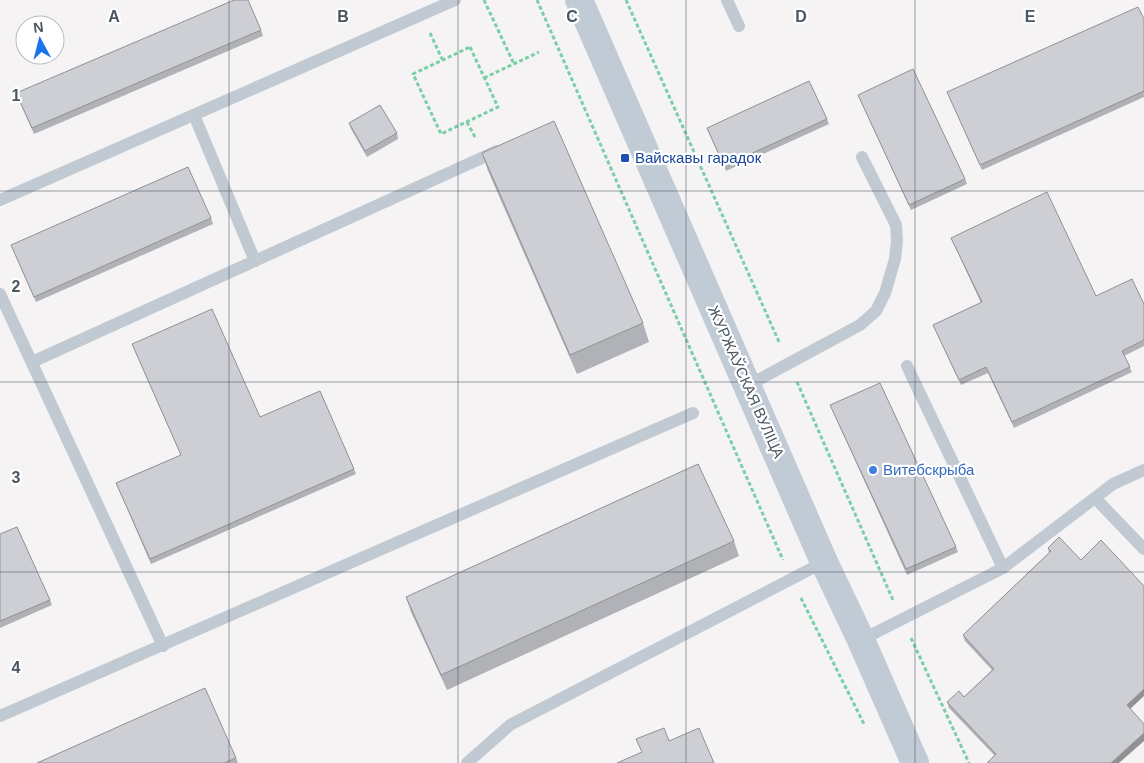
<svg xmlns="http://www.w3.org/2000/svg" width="1144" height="763" font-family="Helvetica,sans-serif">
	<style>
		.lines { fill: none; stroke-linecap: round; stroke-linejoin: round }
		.path { stroke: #7ad0a6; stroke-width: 3; stroke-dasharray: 4 2.5; stroke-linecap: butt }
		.lane { stroke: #c1cad2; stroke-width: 12 }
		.secondary { stroke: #c1cbd6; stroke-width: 28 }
		.wall { fill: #b0b2b7 }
		.shaded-wall { fill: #909195 }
		.building { fill: #cdcfd5; stroke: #909195 }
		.grid { fill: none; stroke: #4a5661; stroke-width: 1; stroke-opacity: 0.55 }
		.transit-dot { fill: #1a4fb4; stroke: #fff; stroke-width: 2 }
		.shop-dot { fill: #3f7fe0; stroke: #fff; stroke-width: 2 }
		.labels { text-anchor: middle; stroke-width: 4.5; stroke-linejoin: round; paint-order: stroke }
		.transit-label { font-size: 15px; fill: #164399; stroke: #fff; text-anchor: start }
		.street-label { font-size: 15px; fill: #4a5661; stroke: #fff }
		.shop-label { font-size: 15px; fill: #366cbe; stroke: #fff; text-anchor: start }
		.grid-label { font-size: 16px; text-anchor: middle; font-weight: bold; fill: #4a5661; stroke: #fff; stroke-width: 4.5; stroke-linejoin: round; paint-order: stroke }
	</style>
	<rect width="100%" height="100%" fill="#f5f3f3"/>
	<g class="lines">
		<!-- path -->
		<g class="path">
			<path d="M484,0L514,64"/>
			<path d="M537,0L783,560"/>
			<path d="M626,0L780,344"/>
			<path d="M430,33L442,59"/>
			<path d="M470,47L498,107L441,134L413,74Z"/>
			<path d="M484,78L539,52"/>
			<path d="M467,122L475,137"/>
			<path d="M797,382L893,600"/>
			<path d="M801,598L864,724"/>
			<path d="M911,638L969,763"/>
		</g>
		<!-- lane -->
		<g class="lane">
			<path d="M727,0L739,26"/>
			<path d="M194,115L255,261"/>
			<path d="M0,200L455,0"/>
			<path d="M0,294L163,646"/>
			<path d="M32,362L497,151"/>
			<path d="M907,366L1003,568"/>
			<path d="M747,386L860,325L876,311L885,293L895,259L897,241L896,225L862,157"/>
			<path d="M1095,498L1144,549"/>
			<path d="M861,640L1003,568L1113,484L1144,470"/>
			<path d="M0,716L693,413"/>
			<path d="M467,763L510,725L824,562"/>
		</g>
		<!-- secondary -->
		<path class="secondary" d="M579,0L824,562L861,640L915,763"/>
	</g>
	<!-- wall -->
	<g class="wall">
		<path d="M1144,19V97L982,170L947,92Z"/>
		<path d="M261,30L263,36L34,134L18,98Z"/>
		<path d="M858,95L965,179L967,184L911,210Z"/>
		<path d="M827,119L829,124L726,171L707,128Z"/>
		<path d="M349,123L397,133L398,139L367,157L351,129Z"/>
		<path d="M482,153L643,323L649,342L577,374L488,171Z"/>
		<path d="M211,218L213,224L36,302L11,245Z"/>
		<path d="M951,238L1096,296L1144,304V346L1124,356L1132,372L1014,428L988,373L961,385L933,325L981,303Z"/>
		<path d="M132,344L260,417L354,469L356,474L151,564L116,483L181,455Z"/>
		<path d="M830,405L956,547L958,552L907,575Z"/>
		<path d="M0,534L50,600L52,605L0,628Z"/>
		<path d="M734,541L739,556L447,690L411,612L406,597Z"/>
		<path d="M1048,548L1081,560L1144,586L995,756L949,708L947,702L964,697L992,670L965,641L963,635L1049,553Z"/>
		<path d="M236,758L238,763H37Z"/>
	</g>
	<!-- shaded-wall -->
	<g class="shaded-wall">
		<path d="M1144,689V696L1129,710L1127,705Z"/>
		<path d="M1144,733V741L1119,763H1111Z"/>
	</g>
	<!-- building -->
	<g class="building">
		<path d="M234,0H248L261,30L32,128L16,93Z"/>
		<path d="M1138,7L1144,19V91L980,165L947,92Z"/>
		<path d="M913,69L965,179L909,205L858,95Z"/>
		<path d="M809,81L827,119L724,166L707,128Z"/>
		<path d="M380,105L397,133L365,151L349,123Z"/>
		<path d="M554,121L643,323L570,355L482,153Z"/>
		<path d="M188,167L211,218L34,297L11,245Z"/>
		<path d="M1047,192L1096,296L1132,279L1144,304V340L1122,351L1130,367L1012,422L986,367L959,380L933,325L982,302L951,238Z"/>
		<path d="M212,309L260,417L320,391L354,469L150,559L116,483L181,455L132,344Z"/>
		<path d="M880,383L956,547L906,569L830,405Z"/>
		<path d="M698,464L734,541L441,675L406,597Z"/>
		<path d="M17,527L50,600L0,621V534Z"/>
		<path d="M1059,537L1081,560L1101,540L1144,586V689L1127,705L1144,724V733L1111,763H987L996,754L947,702L959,691L964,697L994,669L963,635L1051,551L1048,548Z"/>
		<path d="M205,688L236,758L224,763H37Z"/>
		<path d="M664,728L669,741L699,728L714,763H617L642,752L636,739Z"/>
	</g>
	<!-- grid -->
	<path class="grid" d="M229,0V763M458,0V763M686,0V763M915,0V763M0,191H1144M0,382H1144M0,572H1144"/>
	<!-- markers -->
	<rect class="transit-dot" x="620" y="153" width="10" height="10" rx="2.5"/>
	<circle class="shop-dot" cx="873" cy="470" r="5"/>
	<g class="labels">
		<!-- transit labels -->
		<g class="transit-label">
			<text x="635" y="163">Вайскавы гарадок</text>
		</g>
		<!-- street labels -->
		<g class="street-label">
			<text transform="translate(746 382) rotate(66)" y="5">ЖУРЖАЎСКАЯ ВУЛІЦА</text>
		</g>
		<!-- shop labels -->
		<g class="shop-label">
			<text x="883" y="475">Витебскрыба</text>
		</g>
	</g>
	<g class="grid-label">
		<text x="114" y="22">A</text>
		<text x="343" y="22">B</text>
		<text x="572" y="22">C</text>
		<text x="801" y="22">D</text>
		<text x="1030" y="22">E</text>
		<text x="16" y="101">1</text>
		<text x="16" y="292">2</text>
		<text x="16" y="483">3</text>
		<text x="16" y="673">4</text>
	</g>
	<!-- north arrow -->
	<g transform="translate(40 40) rotate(353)"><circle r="24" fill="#ffffff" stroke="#b7bbc0"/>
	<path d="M0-4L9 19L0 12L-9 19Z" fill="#1a73e8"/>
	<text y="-8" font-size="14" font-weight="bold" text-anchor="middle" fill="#4a5661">N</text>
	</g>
</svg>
